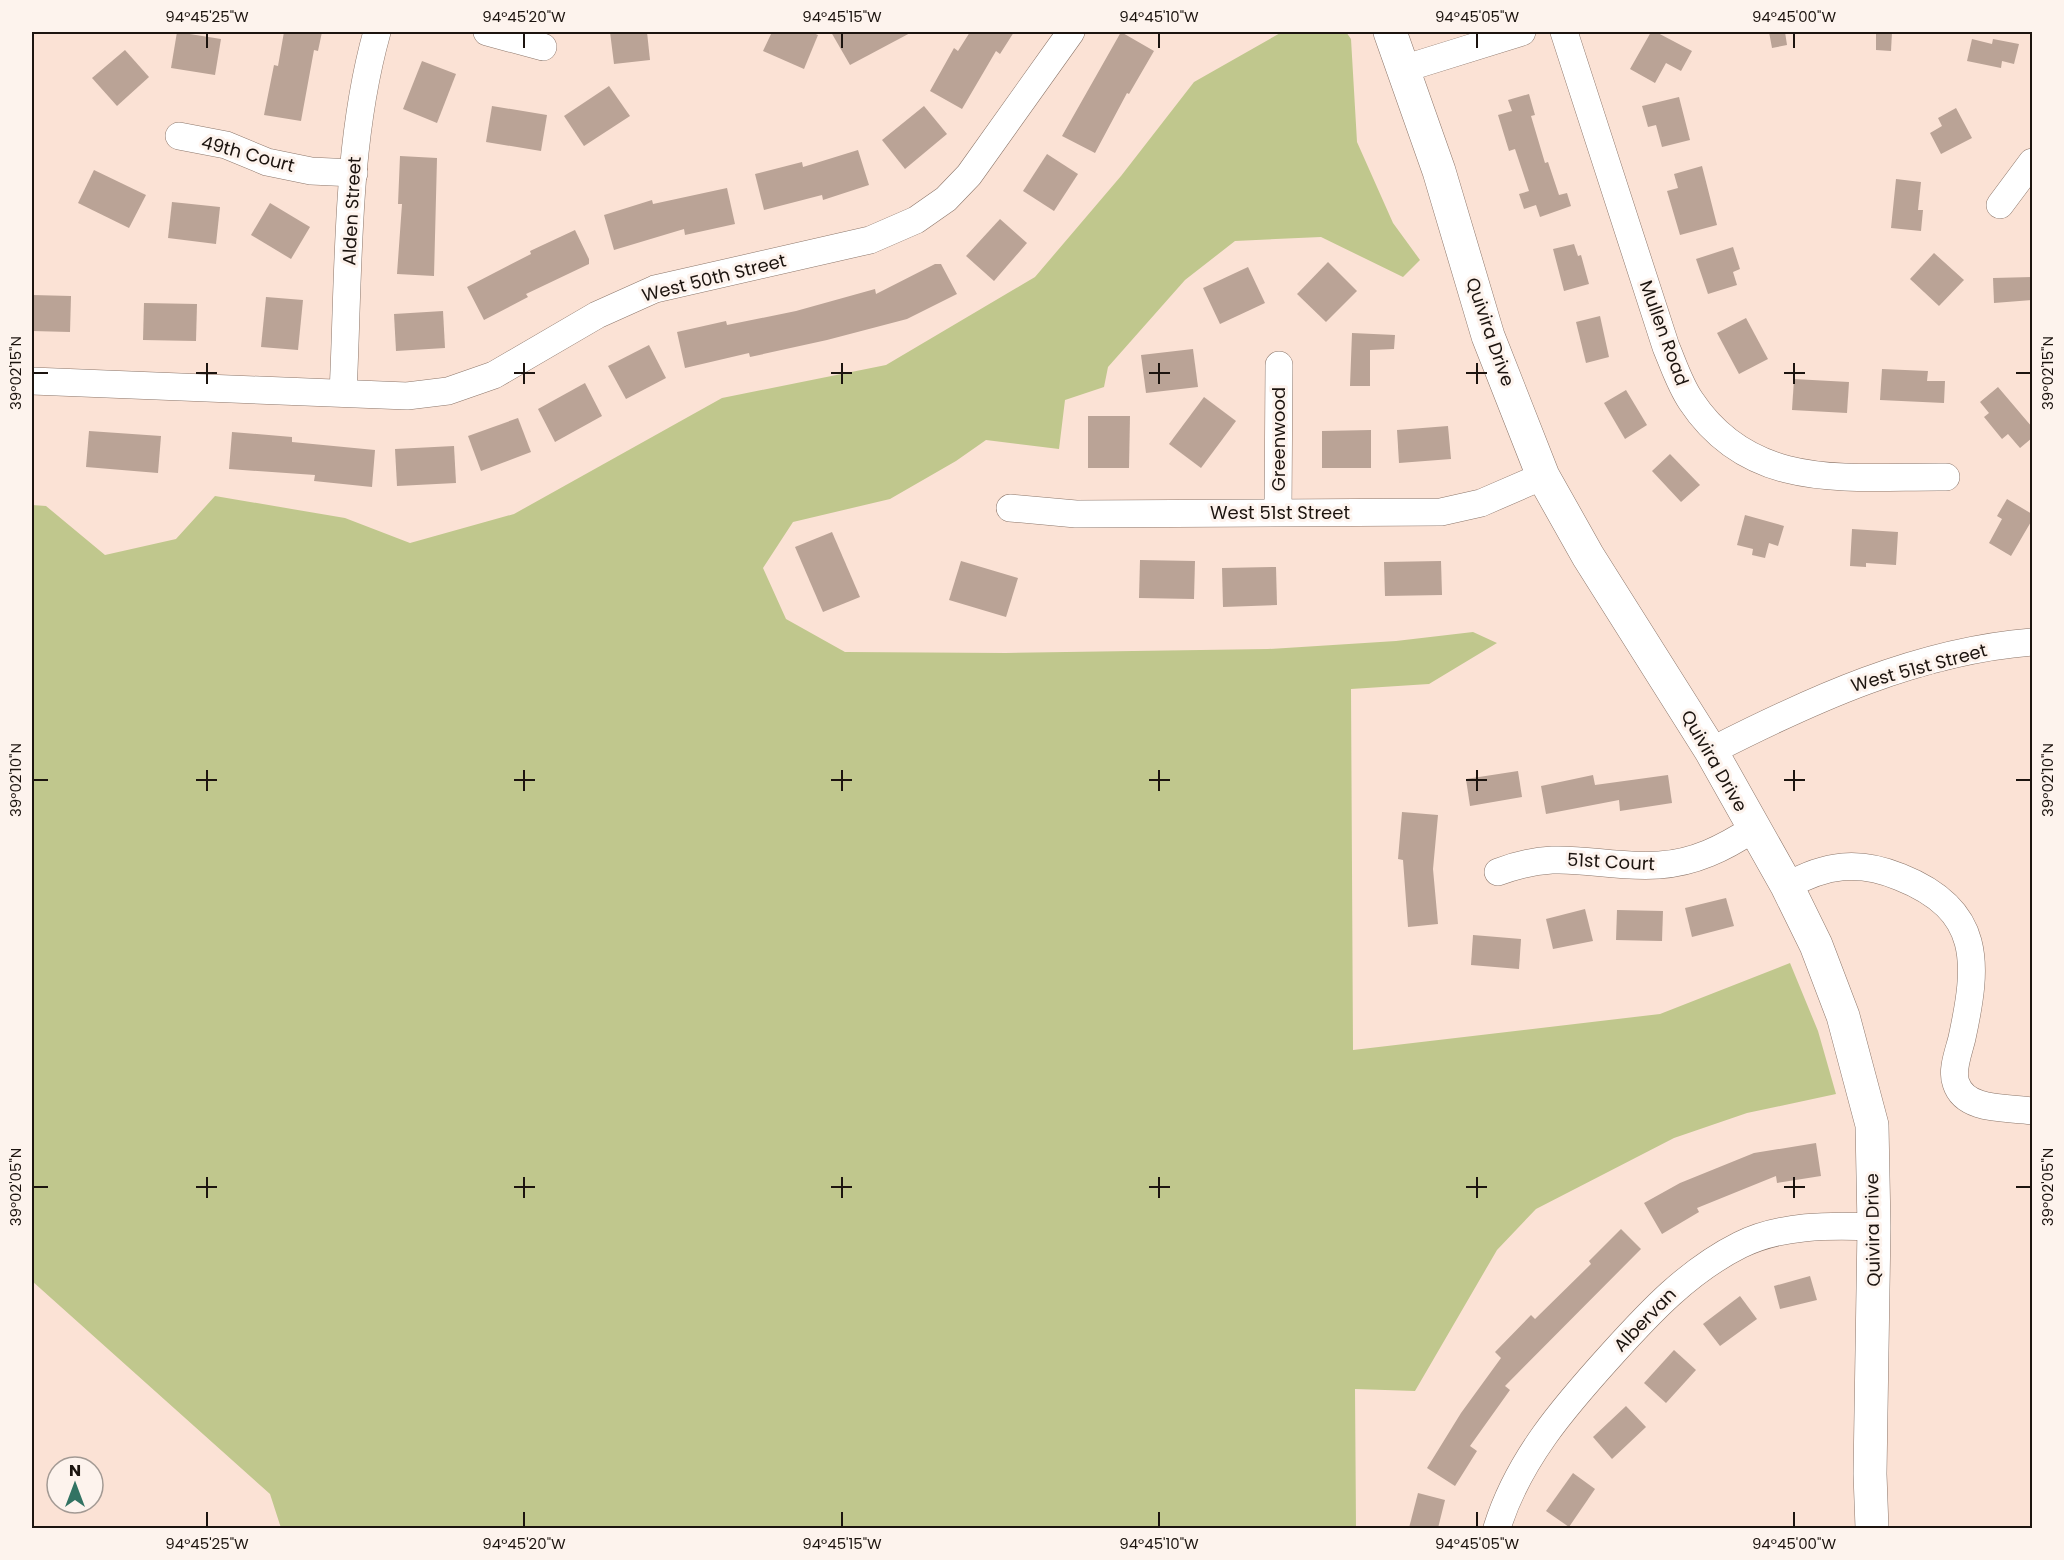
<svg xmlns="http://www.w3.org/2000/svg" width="2064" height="1560" font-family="Poppins,sans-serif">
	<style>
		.green { fill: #c0c78d }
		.building { fill: #baa396 }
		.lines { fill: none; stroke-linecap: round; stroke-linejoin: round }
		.minor-casing { stroke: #8c766a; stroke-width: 28 }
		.major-casing { stroke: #8c766a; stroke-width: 34 }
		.minor { stroke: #fff; stroke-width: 27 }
		.major { stroke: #fff; stroke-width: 33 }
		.ticks { fill: none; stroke: #1c140f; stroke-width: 2 }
		.labels { text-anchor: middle; stroke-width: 6; stroke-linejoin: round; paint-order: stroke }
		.street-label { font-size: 18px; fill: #1c140f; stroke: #fdf3ed }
		.neatline { fill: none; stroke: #1c140f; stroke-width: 2 }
		.ticks-label { font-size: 15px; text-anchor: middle; fill: #1c140f }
	</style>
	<rect width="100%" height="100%" fill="#fbe2d5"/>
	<!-- green -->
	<path class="green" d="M1282,32H1346L1351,39L1357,142L1393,223L1420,260L1403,277L1321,237L1235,241L1185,280L1108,367L1104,387L1065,400L1059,449L986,440L956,461L890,499L793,522L763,568L786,619L845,652L1006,653L1268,649L1396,641L1473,632L1497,643L1429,684L1351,689L1353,1050L1660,1014L1790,963L1818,1031L1836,1094L1747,1113L1674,1138L1536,1209L1497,1250L1415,1391L1355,1389L1356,1528H281L270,1494L32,1281V505L46,506L105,555L176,539L215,496L345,518L410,543L514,514L722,398L886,365L1035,277L1121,176L1194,82Z"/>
	<!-- building -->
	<g class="building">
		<path d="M177,32L221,39L215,75L171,68Z"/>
		<path d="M284,32H322L318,51L314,50L301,121L264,115L274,65L278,66Z"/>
		<path d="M610,32H647L650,60L614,64Z"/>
		<path d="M772,32H811L818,35L804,69L763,51Z"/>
		<path d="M831,32H912L850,65Z"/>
		<path d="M970,32H1014L1000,54L996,51L962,109L930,91L954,48L958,51Z"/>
		<path d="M1121,32L1154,51L1129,94L1127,93L1095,153L1062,136Z"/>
		<path d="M1651,32H1656L1692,51L1681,71L1666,63L1655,83L1630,69Z"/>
		<path d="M1769,32H1785L1787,45L1772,48Z"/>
		<path d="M1876,32H1892L1891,51L1876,50Z"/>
		<path d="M1972,39L1992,44L1993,39L2019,44L2014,64L2002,61L2001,68L1967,61Z"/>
		<path d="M125,50L149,77L117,106L92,78Z"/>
		<path d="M422,61L456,74L437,123L403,109Z"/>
		<path d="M609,86L630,116L584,146L564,116Z"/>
		<path d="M1529,94L1535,115L1531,116L1545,163L1548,162L1559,195L1567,193L1571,206L1540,217L1536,205L1524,209L1519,194L1529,191L1515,149L1509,151L1498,115L1512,111L1508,100Z"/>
		<path d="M1679,97L1690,140L1662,147L1656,125L1648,127L1642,106Z"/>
		<path d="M492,106L547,115L541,151L486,142Z"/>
		<path d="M924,106L947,134L905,169L882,140Z"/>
		<path d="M1956,108L1972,138L1941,154L1930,133L1942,126L1938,118Z"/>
		<path d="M858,150L869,185L823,200L822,195L764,210L755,174L802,162L803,167Z"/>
		<path d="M1047,154L1078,174L1054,211L1023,191Z"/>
		<path d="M400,156L437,158L434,276L397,274L402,204H398Z"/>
		<path d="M1702,166L1717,225L1680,235L1667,191L1678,188L1674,174Z"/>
		<path d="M94,170L146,195L129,228L78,203Z"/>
		<path d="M1896,179L1921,182L1918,210H1923L1921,231L1891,228Z"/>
		<path d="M727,188L735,224L685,235L684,229L614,250L604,215L652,200L653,204Z"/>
		<path d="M172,202L220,207L216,244L168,238Z"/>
		<path d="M270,203L310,227L291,259L251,235Z"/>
		<path d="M1000,219L1027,243L994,281L966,256Z"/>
		<path d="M575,230L589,259V264L526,294L528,297L484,320L467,287L531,254L530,251Z"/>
		<path d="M1574,244L1578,256L1581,255L1589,284L1564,291L1553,249Z"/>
		<path d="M1733,247L1740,269L1733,272L1737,285L1708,294L1696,259Z"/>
		<path d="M1934,253L1964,280L1939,306L1910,279Z"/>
		<path d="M1328,262L1357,291L1326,322L1297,294Z"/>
		<path d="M935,264H941L957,294L907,319L827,340L750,357L749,353L685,368L677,332L726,321L727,325L796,311L875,289L876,294Z"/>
		<path d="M1248,267L1265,303L1220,324L1203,288Z"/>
		<path d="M2032,277V300L1994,303L1993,278Z"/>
		<path d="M32,295L71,296L70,332L32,331Z"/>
		<path d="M266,297L303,300L298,350L261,347Z"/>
		<path d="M144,303L197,304L196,341L143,340Z"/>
		<path d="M443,311L445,348L396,351L394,314Z"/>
		<path d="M1600,316L1609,357L1586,363L1576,322Z"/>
		<path d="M1746,318L1768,359L1739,374L1717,333Z"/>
		<path d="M1352,333L1395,335L1394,349L1370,350V386H1350Z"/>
		<path d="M649,345L666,378L626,399L608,366Z"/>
		<path d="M1193,349L1198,387L1146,393L1141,355Z"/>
		<path d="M1882,369L1928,371L1927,381H1945L1944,403L1880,400Z"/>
		<path d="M1794,379L1849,382L1847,413L1792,410Z"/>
		<path d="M585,383L602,416L555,442L538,409Z"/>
		<path d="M1998,387L2032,427V438L2020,448L2008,434L2002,439L1984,417L1989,413L1980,402Z"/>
		<path d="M1626,390L1647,425L1625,439L1604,403Z"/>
		<path d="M1204,397L1236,421L1201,468L1169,444Z"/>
		<path d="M1088,416H1130L1129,468H1088Z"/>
		<path d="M518,418L531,452L481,471L468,436Z"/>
		<path d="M1448,426L1451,459L1399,463L1397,430Z"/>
		<path d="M1371,430V468H1322V431Z"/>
		<path d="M89,431L161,436L158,473L86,467Z"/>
		<path d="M232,432L292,437V442L375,450L372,487L314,481L315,475L229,469Z"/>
		<path d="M454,446L456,483L397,486L395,449Z"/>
		<path d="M1670,454L1700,485L1681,502L1652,471Z"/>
		<path d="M2007,499L2032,514V520L2011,556L1989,543L2002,519L1997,516Z"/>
		<path d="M1745,515L1784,526L1778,546L1769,543L1765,558L1752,555L1753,549L1737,545Z"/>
		<path d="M1852,529L1898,532L1896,565L1866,563V567L1850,566Z"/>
		<path d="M832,532L860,597L823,612L795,547Z"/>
		<path d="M1140,560L1195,561L1194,599L1139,598Z"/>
		<path d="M961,561L1018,578L1006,617L949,600Z"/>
		<path d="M1441,561L1442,595L1385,596L1384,562Z"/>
		<path d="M1276,567L1277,605L1223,607L1222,568Z"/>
		<path d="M1518,771L1522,797L1470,806L1466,779Z"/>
		<path d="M1593,775L1595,785L1668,775L1672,803L1620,811L1619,800L1546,814L1541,786Z"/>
		<path d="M1402,812L1438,815L1433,869L1438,924L1408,927L1403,860L1398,859Z"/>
		<path d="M1726,898L1734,926L1692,937L1685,908Z"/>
		<path d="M1585,909L1593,941L1553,949L1546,919Z"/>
		<path d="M1617,910L1663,911L1662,941L1616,940Z"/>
		<path d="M1473,935L1521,939L1519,969L1471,965Z"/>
		<path d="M1816,1143L1821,1176L1777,1183L1776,1176L1697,1208L1699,1212L1662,1234L1644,1203L1680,1183L1754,1153Z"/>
		<path d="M1621,1229L1641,1249L1505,1386L1510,1390L1470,1446L1477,1451L1455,1486L1427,1468L1461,1413L1501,1358L1495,1352L1531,1315L1535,1319L1591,1264L1589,1261Z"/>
		<path d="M1810,1276L1817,1300L1780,1309L1774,1286Z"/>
		<path d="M1740,1296L1757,1319L1720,1346L1703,1324Z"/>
		<path d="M1674,1350L1696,1370L1666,1403L1644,1383Z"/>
		<path d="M1626,1406L1646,1427L1612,1459L1593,1437Z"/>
		<path d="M1573,1473L1595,1489L1569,1527L1546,1511Z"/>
		<path d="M1418,1493L1445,1500L1438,1528H1409Z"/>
	</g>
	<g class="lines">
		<defs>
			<g id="minor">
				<path d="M487,32L543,47"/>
				<path d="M1564,32L1666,347C1674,366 1680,385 1691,401C1752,493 1850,476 1946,477"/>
				<path d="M1403,69L1522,32"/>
				<path d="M179,136L226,145L267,162L311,171L354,173"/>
				<path d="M2000,205L2032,162"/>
				<path d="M32,381L407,396L448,391L494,375L597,315L655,289L870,240L916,220L946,199L969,175L1071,32"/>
				<path d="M343,393C349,274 345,146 377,32"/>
				<path d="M1010,508L1076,514L1441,512L1481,503L1543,476"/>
				<path d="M1278,512L1279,365"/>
				<path d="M1711,751C1811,700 1918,651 2032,642"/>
				<path d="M1498,872C1563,847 1596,869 1659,865C1694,863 1724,848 1753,829"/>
				<path d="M1787,886C1826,864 1859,860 1900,877C1983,910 1978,964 1962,1038C1959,1051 1951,1070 1956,1083C1965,1112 2009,1107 2032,1111"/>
				<path d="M1497,1528C1518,1460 1564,1407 1612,1354C1650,1312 1688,1271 1740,1245C1780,1225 1830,1225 1874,1227"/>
			</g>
			<path id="major" d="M1390,32L1439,171L1488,336L1543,476L1588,556L1711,751L1787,886L1816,945L1843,1016L1872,1125L1874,1227L1870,1474L1872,1528"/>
		</defs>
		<!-- minor casing -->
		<use href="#minor" class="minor-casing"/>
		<!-- major casing -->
		<use href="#major" class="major-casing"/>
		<!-- minor -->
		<use href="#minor" class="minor"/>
		<!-- major -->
		<use href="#major" class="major"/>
	</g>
	<!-- ticks -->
	<path class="ticks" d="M207,33V48M524,33V48M842,33V48M1159,33V48M1477,33V48M1794,33V48M207,363V384M524,363V384M842,363V384M1159,363V384M1477,363V384M1794,363V384M33,373H48M196,373H217M514,373H535M831,373H852M1149,373H1170M1466,373H1487M1784,373H1805M2016,373H2031M207,770V791M524,770V791M842,770V791M1159,770V791M1477,770V791M1794,770V791M33,780H48M196,780H217M514,780H535M831,780H852M1149,780H1170M1466,780H1487M1784,780H1805M2016,780H2031M207,1177V1198M524,1177V1198M842,1177V1198M1159,1177V1198M1477,1177V1198M1794,1177V1198M33,1187H48M196,1187H217M514,1187H535M831,1187H852M1149,1187H1170M1466,1187H1487M1784,1187H1805M2016,1187H2031M207,1512V1527M524,1512V1527M842,1512V1527M1159,1512V1527M1477,1512V1527M1794,1512V1527"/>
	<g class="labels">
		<!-- street labels -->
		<g class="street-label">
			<text transform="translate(248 154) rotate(15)" y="6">49th Court</text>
			<text transform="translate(352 211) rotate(-87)" y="6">Alden Street</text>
			<text transform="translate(714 278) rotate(-14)" y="6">West 50th Street</text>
			<text transform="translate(1490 332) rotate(71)" y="6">Quivira Drive</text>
			<text transform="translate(1664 333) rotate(70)" y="6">Mullen Road</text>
			<text transform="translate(1279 439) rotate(-90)" y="6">Greenwood</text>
			<text x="1280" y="519">West 51st Street</text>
			<text transform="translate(1919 668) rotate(-15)" y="6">West 51st Street</text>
			<text transform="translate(1714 761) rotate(60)" y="6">Quivira Drive</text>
			<text transform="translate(1611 862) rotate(3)" y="6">51st Court</text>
			<text transform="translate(1873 1230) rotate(-91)" y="6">Quivira Drive</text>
			<text transform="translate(1645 1320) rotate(-46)" y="6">Albervan</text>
		</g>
	</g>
	<!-- border -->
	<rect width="2064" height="1560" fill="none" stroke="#fdf3ed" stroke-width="66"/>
	<!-- north arrow -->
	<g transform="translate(75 1485)"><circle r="28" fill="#fdf3ed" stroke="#a39a94" stroke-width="1.5"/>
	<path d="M0-4.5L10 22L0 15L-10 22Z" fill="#327363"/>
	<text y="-9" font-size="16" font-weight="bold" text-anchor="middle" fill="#1c140f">N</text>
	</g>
	<rect x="33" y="33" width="1998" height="1494" class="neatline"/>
	<g class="ticks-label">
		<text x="207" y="22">94°45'25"W</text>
		<text x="524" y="22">94°45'20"W</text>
		<text x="842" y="22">94°45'15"W</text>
		<text x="1159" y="22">94°45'10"W</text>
		<text x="1477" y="22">94°45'05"W</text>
		<text x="1794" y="22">94°45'00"W</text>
		<text transform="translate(16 373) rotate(-90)" y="5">39°02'15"N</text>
		<text transform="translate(2048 373) rotate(-90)" y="5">39°02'15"N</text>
		<text transform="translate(16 780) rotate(-90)" y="5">39°02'10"N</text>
		<text transform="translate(2048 780) rotate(-90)" y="5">39°02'10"N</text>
		<text transform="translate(16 1187) rotate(-90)" y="5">39°02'05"N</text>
		<text transform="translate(2048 1187) rotate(-90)" y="5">39°02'05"N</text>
		<text x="207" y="1549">94°45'25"W</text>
		<text x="524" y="1549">94°45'20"W</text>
		<text x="842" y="1549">94°45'15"W</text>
		<text x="1159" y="1549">94°45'10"W</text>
		<text x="1477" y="1549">94°45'05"W</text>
		<text x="1794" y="1549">94°45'00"W</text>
	</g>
</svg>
